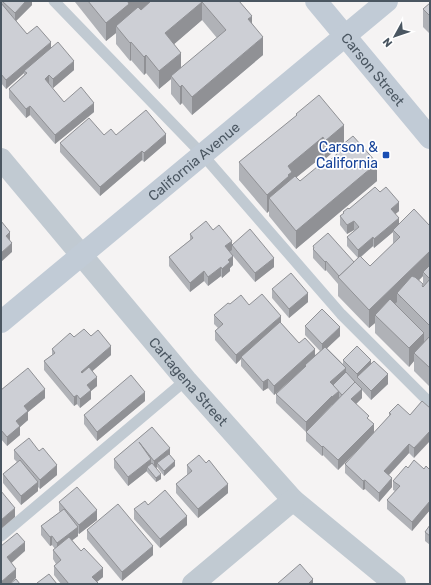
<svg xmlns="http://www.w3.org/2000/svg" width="431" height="585" font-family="Rubik,sans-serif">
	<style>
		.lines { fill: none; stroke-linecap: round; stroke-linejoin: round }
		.lane { stroke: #c1cad2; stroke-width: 11 }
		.street { stroke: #c1cad2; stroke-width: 22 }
		.secondary { stroke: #c1cbd6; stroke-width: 22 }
		.wall { fill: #b0b2b7; fill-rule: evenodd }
		.shaded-wall { fill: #909195 }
		.building { fill: #cdcfd5; stroke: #909195 }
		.transit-dot { fill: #1a4fb4; stroke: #fff; stroke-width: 1.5 }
		.labels { text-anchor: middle; stroke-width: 3.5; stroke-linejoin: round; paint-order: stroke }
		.street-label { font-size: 14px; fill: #4a5661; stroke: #fff }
		.transit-label { font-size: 14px; fill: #164399; stroke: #fff; text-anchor: end }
	</style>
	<rect width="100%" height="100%" fill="#f5f3f3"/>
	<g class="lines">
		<!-- lane -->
		<g class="lane">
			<path d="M54,1L202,154L341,314L430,403"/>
			<path d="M1,536L186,380"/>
		</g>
		<!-- street -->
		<g class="street">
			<path id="s1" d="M1,159L186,380L293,500L395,584"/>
			<path d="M193,584L293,500"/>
		</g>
		<!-- secondary -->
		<g class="secondary">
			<path id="s2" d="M316,1L430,138"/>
			<path id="s3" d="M1,322L387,1"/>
		</g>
	</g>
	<!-- wall -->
	<g class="wall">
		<path d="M1,1H32V5L16,21L27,34L51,49L74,70L53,88L49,84L64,102L94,112L55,144L30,115L26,118L9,98V89L24,75V73L6,89L1,83Z"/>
		<path d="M75,1H239L252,23L263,55L192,115L182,103L180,105L171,94V79L159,89L146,73L144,75L131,60L130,61L116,44V33L106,41L75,2ZM202,20L217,38L181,68L174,44Z"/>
		<path d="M430,3V34L423,27V9Z"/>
		<path d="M296,114L344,125L325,159L323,156L296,177L300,181L319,170L336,155V150L377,181L296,249L269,216V211L267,213L239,180V162L296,116Z"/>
		<path d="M104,135H116L166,143L144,162L142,160L100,196L60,152V143Z"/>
		<path d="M349,209L399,211L395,214L399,224L430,226V387L414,371V361L409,367L375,333V323L369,328L338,296V284L326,270L325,271L313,258V246L354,262L358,258L347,246V237L354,231V230L347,234L340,225V216L343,214V212ZM393,232V244L370,266L361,257L373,246L374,248ZM423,276V287L419,280Z"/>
		<path d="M213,230L232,244L274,267L255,282L233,256V265L230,268V271L222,278L221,276L208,286L204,281L190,292L169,266V257L190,240V234Z"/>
		<path d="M272,289L308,302L289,318L272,298Z"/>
		<path d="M230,304L249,305L281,323L299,343L315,355L320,351L305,335V326L340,336L327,348L343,364V360L371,363L388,384L371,400L362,390V398L356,404L369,420L374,433L389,416V413L410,415L422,401L414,458L409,453L389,475L392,487L379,502L365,489L363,490L345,473V464L368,440L338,470L323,455L322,456L306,441V432L332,406V405L306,432L276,403V394L294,377L274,395L268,388L263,391L241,366V359L236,364L215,340V331L218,328L214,324V315Z"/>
		<path d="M91,336L111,355L92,371L97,386L91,391V399L80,408L77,404L74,406L44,370V361L52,355V349L74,337Z"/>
		<path d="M1,390L45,398L28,412V420L20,427V435L7,446L1,439Z"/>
		<path d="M145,401L97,441L84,424V415Z"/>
		<path d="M152,427L170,455L175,466L164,476L157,467L156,469L161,479L156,482L147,472V471L128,486L114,468V459Z"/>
		<path d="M14,450L57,475L40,489L38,487V491L21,505L3,483V474L17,462L14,459Z"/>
		<path d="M187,465L228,493L198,518L176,493V484L187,475Z"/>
		<path d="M408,468L430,470V510L412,531L387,509V500L395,491L393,490V481Z"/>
		<path d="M59,502L97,520L79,534L78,533V536L72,540L103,577L97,582L99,584H61L54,575V566L56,564L53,559V550L55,549L52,545L50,546L41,535V526L60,512L59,511Z"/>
		<path d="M148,505L187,525L160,548L134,519V509Z"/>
		<path d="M430,525V545L425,541V532Z"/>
		<path d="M87,530L153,555L122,581L87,539Z"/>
	</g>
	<!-- shaded-wall -->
	<g class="shaded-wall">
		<path d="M26,1H32V5L15,22V13Z"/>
		<path d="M129,1H151L129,22L116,26V33L106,41V23Z"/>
		<path d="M202,2V20L165,52V33Z"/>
		<path d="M252,16V34L248,19Z"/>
		<path d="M263,37V55L192,115V97Z"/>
		<path d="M51,42V51L24,71V73L6,89V80Z"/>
		<path d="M131,42V60L130,61V43Z"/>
		<path d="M181,53V71L171,76V79L159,89V71Z"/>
		<path d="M146,55V73L144,75V57Z"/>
		<path d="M74,61V70L53,88V79Z"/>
		<path d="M49,75V84L45,88V79Z"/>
		<path d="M182,85V103L180,105V87Z"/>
		<path d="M94,103V112L55,144V135Z"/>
		<path d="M30,106V115L26,118V109Z"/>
		<path d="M344,125V143L325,159V141Z"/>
		<path d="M166,134V143L144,162V153Z"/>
		<path d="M323,137V156L292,181L269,198V211L267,213V195L288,166Z"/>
		<path d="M142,151V160L100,196V187Z"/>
		<path d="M377,163V181L296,249V231Z"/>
		<path d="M399,202V211L391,218V209Z"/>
		<path d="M399,218V227L393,230V232L374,248V239Z"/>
		<path d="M354,221V230L347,234V225Z"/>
		<path d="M10,232V242L6,236Z"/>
		<path d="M373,237V246L358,259V250Z"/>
		<path d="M232,241V250L225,255V246Z"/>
		<path d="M12,243V252L1,262V253Z"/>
		<path d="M430,251V270L423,272V276L401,298L397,293V302L379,319L375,315V323L369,328V310Z"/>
		<path d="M233,256V265L230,268V271L222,278V269L228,260Z"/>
		<path d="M274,258V267L255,282V273Z"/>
		<path d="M326,261V270L325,271V262Z"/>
		<path d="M221,267V276L208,286V277Z"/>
		<path d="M204,271V281L190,292V283Z"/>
		<path d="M308,293V302L289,318V309Z"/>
		<path d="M281,316V325L241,357V359L236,364V355Z"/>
		<path d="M340,327V336L322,353V344Z"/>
		<path d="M424,333V351L414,353V361L409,367V348Z"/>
		<path d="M111,346V355L81,381V372Z"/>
		<path d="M315,349V358L306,366L305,365V367L274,395V386Z"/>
		<path d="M371,360V369L357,377V383V374Z"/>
		<path d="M346,368V377L334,387L330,382Z"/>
		<path d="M388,374V384L371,400V391Z"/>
		<path d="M97,377V386L91,391V399L80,408V399L87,385Z"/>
		<path d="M268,379V388L263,391V382Z"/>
		<path d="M45,389V398L28,412V420L20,427V435L7,446V437L24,406Z"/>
		<path d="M362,389V398L351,409V399Z"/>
		<path d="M339,391V400L332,406V397Z"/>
		<path d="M145,392V401L97,441V432Z"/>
		<path d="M77,395V404L74,406V397Z"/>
		<path d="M332,396V405L306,432V422Z"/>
		<path d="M374,424V433L338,470V460Z"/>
		<path d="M430,431V441L414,458V448Z"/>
		<path d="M409,444V453L384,480V471Z"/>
		<path d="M323,446V455L322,456V447Z"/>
		<path d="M170,448V457L157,463V467L154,470V461Z"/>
		<path d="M151,459V468L147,467V471L128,486V477Z"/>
		<path d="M175,461V466L164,476V471Z"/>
		<path d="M57,465V475L40,489V480Z"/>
		<path d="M161,474V479L156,482V478Z"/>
		<path d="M392,478V487L379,502V493Z"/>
		<path d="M365,480V489L363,490V481Z"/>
		<path d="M38,482V491L21,505V496Z"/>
		<path d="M228,484V493L198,518V509Z"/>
		<path d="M430,501V510L412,531V522Z"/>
		<path d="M15,508V517L1,529V520Z"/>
		<path d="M97,510V520L79,534V525Z"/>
		<path d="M187,516V525L160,548V539Z"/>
		<path d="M78,527V536L57,552V543Z"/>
		<path d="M52,536V545L50,546V537Z"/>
		<path d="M25,542V551L7,567V557Z"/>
		<path d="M153,546V555L122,581V572Z"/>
		<path d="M103,568V577L94,584L92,577Z"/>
		<path d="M16,569V578L10,584H1V582Z"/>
		<path d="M313,579V584H308Z"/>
	</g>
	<!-- building -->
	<g class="building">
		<path d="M2,1H26L15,13Z"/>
		<path d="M88,1H129L128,2L129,4L106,23Z"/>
		<path d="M151,1H239L252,16L248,19L263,37L192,97L182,85L180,87L171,76L226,30L202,2L165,33L181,53L159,71L146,55L144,57L131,42L130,43L116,26L138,7L141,10Z"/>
		<path d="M1,3L27,34L37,26L51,42L6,80L1,74Z"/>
		<path d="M430,3V16L423,9Z"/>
		<path d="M58,42L74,61L53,79L49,75L45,79L64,102L81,87L94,103L55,135L30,106L26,109L9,89L27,73L24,71Z"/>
		<path d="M319,95L344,125L325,141L323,137L288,166L292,172L288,175L289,176L267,195L239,162L297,115L296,114Z"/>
		<path d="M146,110L166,134L144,153L142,151L100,187L60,143L89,118L104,135L111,129L116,135Z"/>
		<path d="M353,136L377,163L296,231L269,198L295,176L300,181L317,167L319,170L338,153L336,150Z"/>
		<path d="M375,187L380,192L386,187L399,202L391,209L399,218L374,239L373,237L358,250L347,237L359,227L354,221L347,225L340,216L344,213L343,212L348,208L349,209Z"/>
		<path d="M414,209L430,226V251L369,310L338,277L360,256L370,266L400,237L393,230Z"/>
		<path d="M1,221L10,232L6,236L12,243L1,253Z"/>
		<path d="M206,221L213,230L219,225L232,241L225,246L233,256L228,260L230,262L222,269L221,267L208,277L204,271L190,283L169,257L193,238L190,234Z"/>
		<path d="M250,229L274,258L255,273L232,245Z"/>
		<path d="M328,233L354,262L339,276L326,261L325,262L313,249L314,248L313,246Z"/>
		<path d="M430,265V279L423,272Z"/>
		<path d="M291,273L308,293L289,309L272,289Z"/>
		<path d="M412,276L414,277H415L423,284L422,286L423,287L430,279V326L397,293Z"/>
		<path d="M262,294L281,316L236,355L215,331L223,324L214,315L228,303L230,304L241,295L249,305Z"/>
		<path d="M390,299L424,333L409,348L375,315Z"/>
		<path d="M322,309L340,327L322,344L305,326Z"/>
		<path d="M280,322L299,343L305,338L315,349L274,386L268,379L263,382L241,357Z"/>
		<path d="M84,329L91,336L98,330L111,346L81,372L82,373L89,367L97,377L87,385L91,390L80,399L77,395L74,397L44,361L55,353L52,349L70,333L74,337Z"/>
		<path d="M430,336V368L414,353Z"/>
		<path d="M357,346L371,360L357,374L343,360Z"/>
		<path d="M325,347L346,368L330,382L339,391L332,397V396L306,422L276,394L306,366L305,365Z"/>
		<path d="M374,361L388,374L371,391L357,377Z"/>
		<path d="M28,368L45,389L24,406L28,411L16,421L20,426L7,437L1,430V390Z"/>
		<path d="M346,372L355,382L342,395L333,385Z"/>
		<path d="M131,375L145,392L97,432L84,415Z"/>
		<path d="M355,382L362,389L351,399L369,416L367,418L374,424L338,460L323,446L322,447L306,432Z"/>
		<path d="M422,401L430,408V431L414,448L409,444L384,471L392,478L379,493L365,480L363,481L345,464L391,414L389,413L398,404L410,415Z"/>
		<path d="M152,427L170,448L154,461L139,442L151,459L128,477L114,459Z"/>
		<path d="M29,438L39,451L43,448L57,465L40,480L14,450Z"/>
		<path d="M169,454L175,461L164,471L157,463Z"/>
		<path d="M199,455L206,463L209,460L228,484L198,509L176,484L192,471L187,465Z"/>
		<path d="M20,460L38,482L21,496L3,474Z"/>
		<path d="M414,460L424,469L426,466L430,470V501L412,522L387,500L400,486L393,481L406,466L408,468Z"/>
		<path d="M152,463L161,474L156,478L147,467Z"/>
		<path d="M77,487L97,510L79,525L59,502Z"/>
		<path d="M165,490L187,516L160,539L134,509L145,501L148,505Z"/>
		<path d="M1,491L15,508L1,520Z"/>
		<path d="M118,504L153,546L122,572L87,530Z"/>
		<path d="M64,509L78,527L57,543L52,536L50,537L41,526Z"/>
		<path d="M430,525V536L425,532Z"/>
		<path d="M17,533L25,542L7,557L16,569L1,582V546Z"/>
		<path d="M69,537L81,551L84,548L103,568L92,577L99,584H69L54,566L61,560L53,550Z"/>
		<path d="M300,564L313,579L308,584H277Z"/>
		<path d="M49,574L57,584H38L37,583Z"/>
		<path d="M16,579L20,584H10Z"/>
	</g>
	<!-- markers -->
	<rect class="transit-dot" x="382" y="151" width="8" height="8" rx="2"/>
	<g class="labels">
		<!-- street labels -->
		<g class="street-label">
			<text dy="5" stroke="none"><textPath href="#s2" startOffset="89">Carson Street</textPath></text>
			<text dy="5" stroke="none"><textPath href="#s3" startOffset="251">California Avenue</textPath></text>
			<text dy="5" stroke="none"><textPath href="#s1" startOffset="291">Cartagena Street</textPath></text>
		</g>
		<!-- transit labels -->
		<g class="transit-label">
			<text x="378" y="152">Carson &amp;<tspan x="378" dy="16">California</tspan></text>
		</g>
	</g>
	<!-- border -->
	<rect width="431" height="585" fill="none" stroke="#4a5661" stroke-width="4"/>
	<!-- north arrow -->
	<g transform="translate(395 36) rotate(230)" stroke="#ffffff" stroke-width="3" paint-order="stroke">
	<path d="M0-3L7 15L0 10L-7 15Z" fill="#4a5661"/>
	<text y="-6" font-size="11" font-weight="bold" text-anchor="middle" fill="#4a5661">N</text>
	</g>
</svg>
